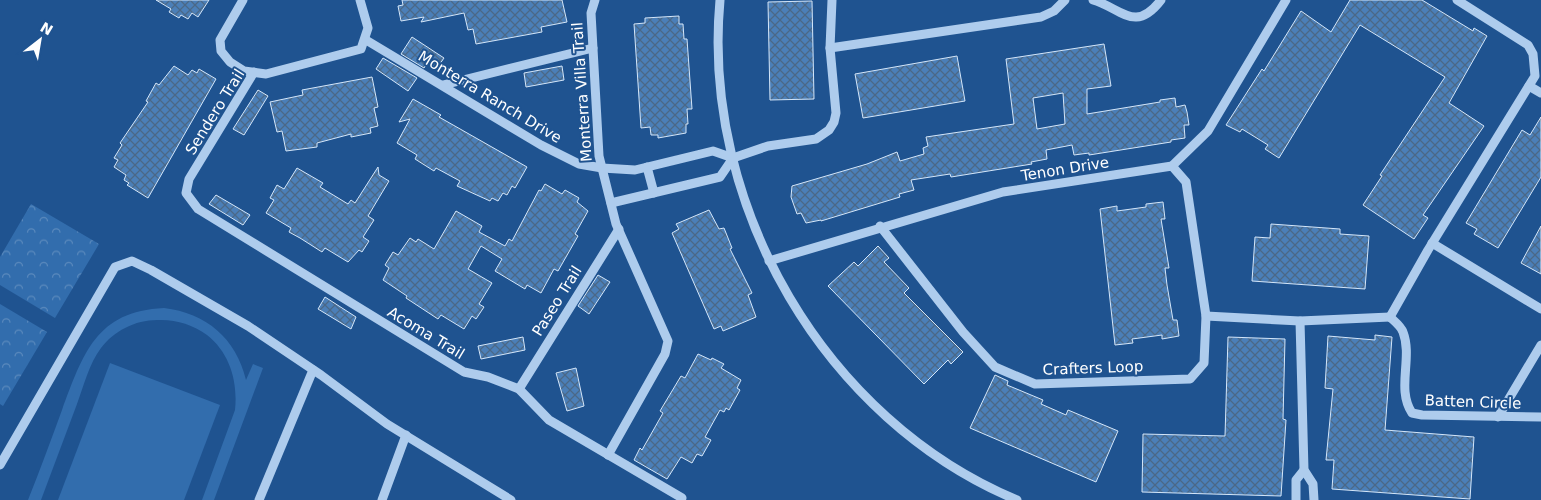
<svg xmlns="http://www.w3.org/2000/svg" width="1541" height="500" font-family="'DejaVu Sans',sans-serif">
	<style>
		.grass { fill: #326dad }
		.park { fill: url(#park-crowns) }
		.building { fill: url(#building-cross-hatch); stroke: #d4e6f9; fill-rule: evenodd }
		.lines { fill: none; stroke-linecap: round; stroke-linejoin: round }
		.minor { stroke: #aecced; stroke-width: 9 }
		.labels { text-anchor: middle; stroke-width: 4; stroke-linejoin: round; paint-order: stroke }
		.street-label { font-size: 15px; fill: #fff; stroke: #1f5390 }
	</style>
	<defs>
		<pattern id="park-crowns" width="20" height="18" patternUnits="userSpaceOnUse" patternTransform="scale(1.25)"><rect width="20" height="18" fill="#326dad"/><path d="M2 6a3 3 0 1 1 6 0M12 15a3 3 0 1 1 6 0" fill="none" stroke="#5b8abd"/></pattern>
		<pattern id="building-cross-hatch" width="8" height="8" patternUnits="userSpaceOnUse" patternTransform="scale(1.25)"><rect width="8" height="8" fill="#4b7fb8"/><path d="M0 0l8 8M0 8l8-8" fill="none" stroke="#4b6887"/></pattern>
	</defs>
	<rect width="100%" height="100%" fill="#1f5390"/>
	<!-- grass -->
	<g class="grass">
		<path d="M164,308C206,313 236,338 246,380L253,364L263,368L214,500H202L235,410C238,382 230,353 207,335C192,324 175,319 157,320C135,320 114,331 101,348C89,364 84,385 77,404C65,436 53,468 41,500H28C40,470 51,440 62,410C83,354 96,311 164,308Z"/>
		<path d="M110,363L220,405L184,500H58Z"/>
	</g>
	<!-- park -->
	<g class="park">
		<path d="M31,204L99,244L55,318L0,285V257Z"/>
		<path d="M0,304L47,332L3,406L0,404Z"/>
	</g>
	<!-- building -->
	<g class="building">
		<path d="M156,0H209L198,17L192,13L188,19L181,15L179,18L169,12L171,9Z"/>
		<path d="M402,0H562L567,22L541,27L542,32L476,44L473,29L468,30L464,13L421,22L424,17L401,21L398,6L403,5Z"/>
		<path d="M1350,0H1422L1473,31L1474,28L1487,36L1449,103L1484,126L1423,215L1428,218L1414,239L1363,205L1382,176L1380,175L1445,77L1360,25L1279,158L1265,149L1268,145L1242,129L1240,132L1226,125L1262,69L1264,71L1301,11L1331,32Z"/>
		<path d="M812,1L814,99L770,100L768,2Z"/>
		<path d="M679,16V24H683L684,39H687L692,109H687L688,124H686V133L658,138V135H651L650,127L641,128L634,24L645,23V18Z"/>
		<path d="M412,37L444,58L437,68L428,62L424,68L401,54Z"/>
		<path d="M1104,44L1111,86L1087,89V114L1160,102V100L1175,98L1176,107L1185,105L1187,112L1189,125H1184L1185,138L1171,140V142L1089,155V153L1074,155L1072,145L1046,150L1047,159L1031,162L1032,164L951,177L950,174L911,180L914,190L899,194L900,197L821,221V220L806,223L801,213L797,214L791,197L792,186L867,164L897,152L900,161L924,154L923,148L928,146L926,137L1014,124L1006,59ZM1063,93L1065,124L1037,129L1033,98Z"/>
		<path d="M957,56L965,101L863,118L855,74Z"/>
		<path d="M383,58L417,78L408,91L376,69Z"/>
		<path d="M174,66L188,75L192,70L197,73L199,69L216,79L148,198L127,185L129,183L124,180L126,175L114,167L118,160L114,158L122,145L120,143L148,102L146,101L156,83L159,85Z"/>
		<path d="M562,66L564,80L526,87L524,73Z"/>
		<path d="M372,77L378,107L374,108L378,126L370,128L371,133L351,137V134L317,143V147L286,151L282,131L277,132L270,102L303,95L302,90Z"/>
		<path d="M258,90L268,96L244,135L233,129Z"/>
		<path d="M413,99L441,115L439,117L527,167L515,188L512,186L507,195L503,193L498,201L492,198L490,201L457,186L460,181L436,168L434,171L415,159L417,155L397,143L410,119L399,122Z"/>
		<path d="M1541,117V177L1498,248L1474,234L1477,229L1466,223L1522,130L1530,135Z"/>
		<path d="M378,167L379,175L389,181L368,216L374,220L363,237L369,241L362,252L359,250L348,262L325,248L322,252L300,238L289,232L291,228L266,213L274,200L270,198L277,185L284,189L297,168L323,183L320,187L348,204L351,200L355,203Z"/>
		<path d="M545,184L562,194L565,190L579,198L577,202L588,211L575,234L578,236L558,271L554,269L541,293L527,285L525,289L495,271L502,259L481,246L468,269L492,283L479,304L484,307L476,319L472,316L464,329L441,315L438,319L406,298L407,296L383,280L389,268L385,265L393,252L398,255L410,238L416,242L418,239L434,249L456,211L482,226L479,232L505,246L509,239L512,241L539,190L541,191Z"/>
		<path d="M216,195L250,215L243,225L209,204Z"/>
		<path d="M1163,202L1165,219H1161L1169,268H1165L1167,285L1173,320H1177L1179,336L1162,339V335L1132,339L1133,343L1115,345L1100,209L1117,206V211L1146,207V204Z"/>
		<path d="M709,210L719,229L724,228L732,248L730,249L752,293L748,295L756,317L723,331L721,326L714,329L672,233L679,229L676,224Z"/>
		<path d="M1271,224L1340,229V234L1369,236L1365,289L1252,281L1255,237L1270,238Z"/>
		<path d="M1541,226V274L1521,263Z"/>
		<path d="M878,246L889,258L884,262L909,288L904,293L963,352L951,364L948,360L924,384L828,286L854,262L858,266Z"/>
		<path d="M598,275L610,282L589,314L578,306Z"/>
		<path d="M325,297L356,317L351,329L318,309Z"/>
		<path d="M1375,335L1392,337L1385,430L1474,437L1470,499L1332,489L1334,460H1326L1333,389L1325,388L1328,336L1375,340Z"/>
		<path d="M523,337L525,350L481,359L478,346Z"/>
		<path d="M1228,337L1285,339L1283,419L1286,420L1281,496L1142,492L1143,434L1225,436Z"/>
		<path d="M698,354L711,360L712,358L724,364L721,368L741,380L737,388L740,390L729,410L726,408L724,412L720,410L705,437L711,440L702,456L697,454L692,463L681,457L667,479L634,460L640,448L642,450L663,413L660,411L681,376L685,378Z"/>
		<path d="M576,368L584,406L567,411L556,373Z"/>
		<path d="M995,375L1008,381L1007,385L1043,400L1041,404L1066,415L1068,410L1118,431L1096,482L970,428Z"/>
	</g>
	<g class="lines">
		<!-- minor -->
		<g class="minor">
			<path d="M243,0L220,40L221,51L230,62L244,71L266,74L361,49L368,28L360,0"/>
			<path d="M595,0L591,13L599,156L616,224L668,341L665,354L608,455"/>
			<path d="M720,0C701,206 825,420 1017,500"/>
			<path d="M1093,0C1121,8 1135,34 1161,0"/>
			<path d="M366,40L541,145L579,164L602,168L635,170L713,151L733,158L768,146L816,139L829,130L834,122L836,113L830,48L832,0"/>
			<path d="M830,48L1041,17L1054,11L1065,0"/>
			<path d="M254,72L189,179L186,193L198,209L464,372L488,377L519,389L549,420L682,498"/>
			<path d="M443,85L593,48"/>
			<path d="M1529,86L1541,93"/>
			<path d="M647,167L654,193"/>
			<path d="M611,203L720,177L733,158"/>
			<path d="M880,226L963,332L995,367L1035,384L1190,379L1204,363L1206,316L1186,182L1172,166"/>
			<path d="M1432,243L1541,309"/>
			<path d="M769,261L1003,192L1172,166L1208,131L1286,0"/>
			<path d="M1206,316L1300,321L1390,317"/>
			<path d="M1390,317L1428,250L1535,76L1533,54L1528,45L1457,0"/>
			<path d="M1390,317C1394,321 1401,326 1403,332C1413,358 1396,389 1412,413L1422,415L1541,417"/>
			<path d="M1300,321L1304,470L1313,484L1314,500"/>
			<path d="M519,389L619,229"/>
			<path d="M1498,417L1541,345"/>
			<path d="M0,465L115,267L132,261L151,270L248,326L321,375L387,424L511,500"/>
			<path d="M259,500L313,370"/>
			<path d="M382,500L406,435"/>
			<path d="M1296,500V480L1304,470"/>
		</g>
	</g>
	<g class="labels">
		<!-- street labels -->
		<g class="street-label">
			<text transform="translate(582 92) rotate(-94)" y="5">Monterra Villa Trail</text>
			<text transform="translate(490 97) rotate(31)" y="5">Monterra Ranch Drive</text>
			<text transform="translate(215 112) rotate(-58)" y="5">Sendero Trail</text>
			<text transform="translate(1065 169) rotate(-9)" y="5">Tenon Drive</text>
			<text transform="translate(557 301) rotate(-58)" y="5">Paseo Trail</text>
			<text transform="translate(426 333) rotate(31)" y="5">Acoma Trail</text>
			<text transform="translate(1093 368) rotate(-2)" y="5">Crafters Loop</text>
			<text transform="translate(1473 402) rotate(2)" y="5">Batten Circle</text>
		</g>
	</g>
	<!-- north arrow -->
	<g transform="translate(40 40) rotate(31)" stroke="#1f5390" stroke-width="4" paint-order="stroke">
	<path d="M0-4L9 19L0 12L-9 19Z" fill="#ffffff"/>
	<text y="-8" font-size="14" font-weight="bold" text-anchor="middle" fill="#ffffff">N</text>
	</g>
</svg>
